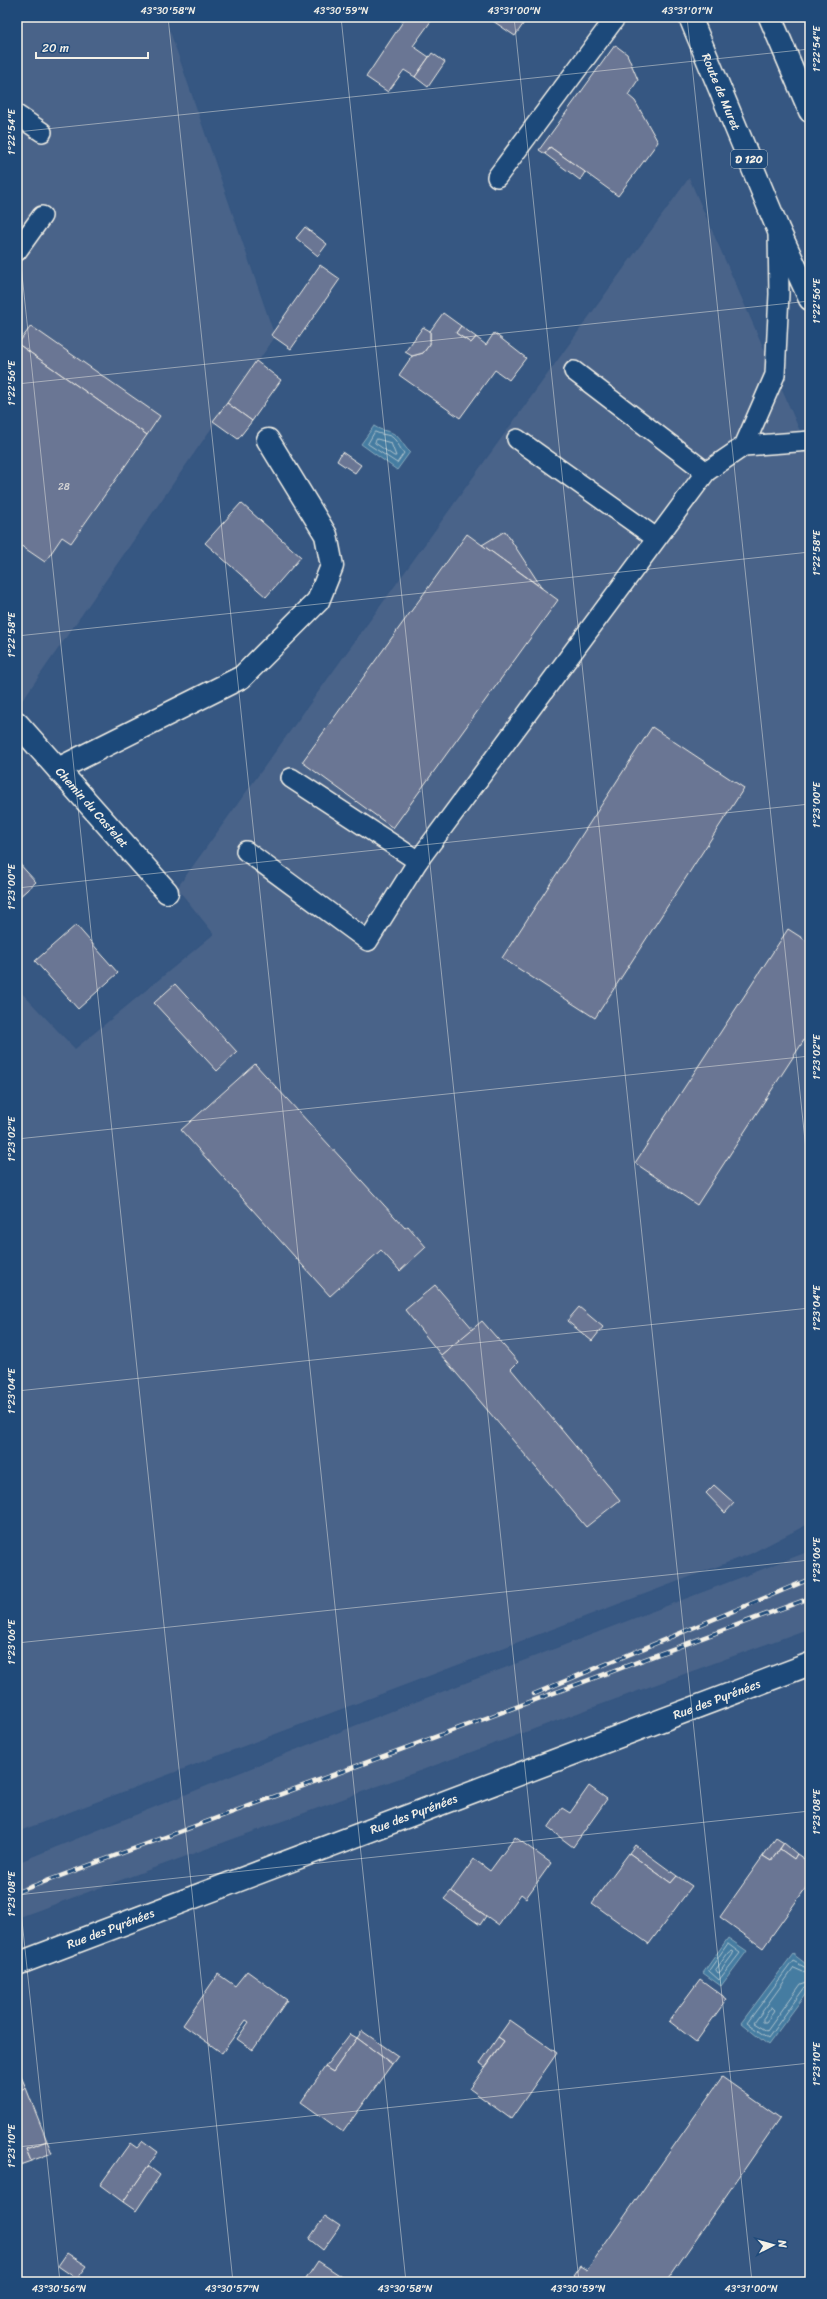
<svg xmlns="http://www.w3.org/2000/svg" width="827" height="2299" font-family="Sriracha,sans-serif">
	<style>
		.built { fill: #496389 }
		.water { fill: #447ca1; stroke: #8aabbd }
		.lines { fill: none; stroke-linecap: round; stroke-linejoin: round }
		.shore { stroke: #aec2cc; stroke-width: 1 }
		.building { fill: #6b7694; stroke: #f4f1e8 }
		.service-casing { stroke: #f4f1e8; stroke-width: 22 }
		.minor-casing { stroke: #f4f1e8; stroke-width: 25 }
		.primary-casing { stroke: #f4f1e8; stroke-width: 25 }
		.service { stroke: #1f4a7a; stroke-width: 19 }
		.minor { stroke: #1f4a7a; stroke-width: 22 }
		.primary { stroke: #1f4a7a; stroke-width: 22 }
		.rail-casing { stroke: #f4f1e8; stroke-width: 4.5 }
		.rail { stroke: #1f4a7a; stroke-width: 3; stroke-dasharray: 9; stroke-linecap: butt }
		.ticks { fill: none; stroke: #f4f1e8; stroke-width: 1; stroke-opacity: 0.45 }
		.labels { text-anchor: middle; stroke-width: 4; stroke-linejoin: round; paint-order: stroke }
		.number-label { font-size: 10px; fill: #d2d2d3 }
		.shield { fill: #1f4a7a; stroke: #b4bfc7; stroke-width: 1 }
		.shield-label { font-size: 11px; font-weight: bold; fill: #f4f1e8 }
		.street-label { font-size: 12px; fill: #f4f1e8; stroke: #1f4a7a }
		.neatline { fill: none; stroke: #f4f1e8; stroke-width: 1.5 }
		.ticks-label { font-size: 10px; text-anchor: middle; fill: #f4f1e8 }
	</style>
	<rect width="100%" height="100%" fill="#365782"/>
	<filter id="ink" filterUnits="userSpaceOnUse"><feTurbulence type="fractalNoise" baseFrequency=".025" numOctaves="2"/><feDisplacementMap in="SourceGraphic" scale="8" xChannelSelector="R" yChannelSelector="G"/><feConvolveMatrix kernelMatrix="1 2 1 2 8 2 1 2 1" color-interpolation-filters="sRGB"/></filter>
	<g filter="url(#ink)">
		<!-- built -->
		<g class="built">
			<path d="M17,17H165L275,337L21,702L17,698Z"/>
			<path d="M689,178L810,454V1523L750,1554L17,1832V988L75,1049L214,934L177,888Z"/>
			<path d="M810,1551V1628L17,1918V1863L379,1716Z"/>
		</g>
		<!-- water -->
		<g class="water">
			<path d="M374,426C383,432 388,430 394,434C400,437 403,446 410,452L397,470L361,444Z"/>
			<path d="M728,1938L747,1951L721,1986L703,1973Z"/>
			<path d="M793,1954L810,1967V1988L768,2045L741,2023Z"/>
		</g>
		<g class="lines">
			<!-- shore -->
			<g class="shore">
				<path d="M375,432C381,435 385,434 390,436C396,438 400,449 404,453L397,463L368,444Z"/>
				<path d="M377,439L391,443L396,456H394L375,443Z"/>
				<path d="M728,1944L740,1953L719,1980L709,1971Z"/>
				<path d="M729,1952L732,1951L733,1954L720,1972L718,1973L716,1970Z"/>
				<path d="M810,1970L793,1961L747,2023L768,2038L805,1987L810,1986"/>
				<path d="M810,1975L794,1968L754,2023L767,2031L801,1984L810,1981"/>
				<path d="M772,2007L775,2010L766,2022H763V2019Z"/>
			</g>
		</g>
		<!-- building -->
		<g class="building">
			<path d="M406,17H434L413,46L429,57L415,77L404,70L388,92L366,77Z"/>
			<path d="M496,17H528L515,36L493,21Z"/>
			<path d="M615,45L627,54L638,80L628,95L635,101L658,142L618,196L550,147L545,154L539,150Z"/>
			<path d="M432,53L445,62L428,87L415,77Z"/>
			<path d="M550,147L585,172L580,180L545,154Z"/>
			<path d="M305,227L327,244L318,256L296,238Z"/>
			<path d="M320,265L340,279L291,349L271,335Z"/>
			<path d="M443,313L461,326L456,333L471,343L476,337L486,345L494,333L526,358L509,380L495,370L460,418L399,375L412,356L423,353L430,344V331Z"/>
			<path d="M31,326L160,416L147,435L18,344Z"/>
			<path d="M461,326L476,337L471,343L456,333Z"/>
			<path d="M423,327L430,331V344L423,353L412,356L405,352Z"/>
			<path d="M18,344L147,435L71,543L62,537L45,562L17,543Z"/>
			<path d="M256,361L281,380L252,421L227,403Z"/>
			<path d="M227,403L252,421L238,439L213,421Z"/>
			<path d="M342,452L361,465L355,473L337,461Z"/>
			<path d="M241,503L301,557L266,597L205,543Z"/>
			<path d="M505,531L542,588L482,545Z"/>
			<path d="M467,534L558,600L393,828L302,762Z"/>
			<path d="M652,727L744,788L595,1018L502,958Z"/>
			<path d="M17,861L36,882L17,899Z"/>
			<path d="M76,925L118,973L78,1009L35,961Z"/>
			<path d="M788,929L810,943V1031L697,1205L635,1163Z"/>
			<path d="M175,984L237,1052L217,1071L154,1003Z"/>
			<path d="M255,1064L405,1228L408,1226L426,1247L400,1271L381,1250L330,1296L181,1130Z"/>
			<path d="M435,1285L473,1329L441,1355L405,1310Z"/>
			<path d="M579,1307L603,1327L592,1341L567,1321Z"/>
			<path d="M482,1321L518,1362L511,1369L620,1500L586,1527L441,1355Z"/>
			<path d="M714,1485L734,1503L725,1513L706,1493Z"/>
			<path d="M589,1786L607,1799L573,1847L548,1828L562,1808L570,1813Z"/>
			<path d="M515,1837L551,1863L526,1898L521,1894L499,1925L451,1891L474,1859L490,1871Z"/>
			<path d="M776,1838L784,1843L771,1861L763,1856Z"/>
			<path d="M784,1843L797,1854L794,1859L780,1849Z"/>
			<path d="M635,1845L677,1876L671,1883L629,1853Z"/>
			<path d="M780,1849L794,1859L797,1854L810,1863V1882L763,1948L720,1917L763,1856L771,1861Z"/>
			<path d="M629,1853L671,1883L677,1876L692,1886L649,1944L592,1903Z"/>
			<path d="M451,1891L486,1916L480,1925L444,1899Z"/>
			<path d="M247,1971L287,2000L253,2050L237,2039L249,2022L246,2020L222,2053L183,2025L218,1974L235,1986Z"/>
			<path d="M700,1979L727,1999L696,2042L669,2021Z"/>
			<path d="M510,2020L557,2053L511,2119L470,2089L504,2041L498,2037Z"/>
			<path d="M362,2031L398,2056L392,2064L357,2038Z"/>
			<path d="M350,2034L357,2038L333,2072L325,2067Z"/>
			<path d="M498,2037L504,2041L485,2067L480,2063Z"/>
			<path d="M357,2038L392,2064L343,2132L301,2102L325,2067L333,2072Z"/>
			<path d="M17,2067L26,2088L17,2091Z"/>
			<path d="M722,2077L780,2118L666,2282H579L573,2276L580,2266L587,2270Z"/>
			<path d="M26,2088L47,2141L26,2149L31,2161L17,2166V2091Z"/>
			<path d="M47,2141L52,2153L31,2161L26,2149Z"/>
			<path d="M143,2141L158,2152L123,2202L100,2185L130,2143L137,2148Z"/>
			<path d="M148,2166L160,2175L136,2211L123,2202Z"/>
			<path d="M325,2216L340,2226L323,2250L309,2239Z"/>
			<path d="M67,2253L87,2266L77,2279L58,2266Z"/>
			<path d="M318,2261L350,2282H304Z"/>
		</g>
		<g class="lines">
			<defs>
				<g id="service">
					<path d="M17,115L42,132"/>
					<path d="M497,177L616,17"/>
					<path d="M17,251L42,216"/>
					<path d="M574,371L706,472"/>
					<path d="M517,439L656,538"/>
					<path d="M744,446L775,375L779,294L778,232"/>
					<path d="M291,778L418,861"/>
					<path d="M246,851L368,941L418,861L706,472L744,446L810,441"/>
				</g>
				<g id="minor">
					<path id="s1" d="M17,723L167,892"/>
					<path d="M58,769L242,677L318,601L332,566L326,535L268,440"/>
					<path id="s2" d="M17,1964L810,1664"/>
				</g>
				<g id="primary">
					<path id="s3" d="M690,17L778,229L810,299"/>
					<path d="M770,17L810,111"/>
				</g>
			</defs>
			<!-- service casing -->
			<use href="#service" class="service-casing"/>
			<!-- minor casing -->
			<use href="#minor" class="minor-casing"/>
			<!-- primary casing -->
			<use href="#primary" class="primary-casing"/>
			<!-- service -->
			<use href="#service" class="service"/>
			<!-- minor -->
			<use href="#minor" class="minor"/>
			<!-- primary -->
			<use href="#primary" class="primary"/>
			<defs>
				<g id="rail">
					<path d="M534,1694L810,1579"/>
					<path d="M17,1892L810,1598"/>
				</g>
			</defs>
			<!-- rail casing -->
			<use href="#rail" class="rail-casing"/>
			<!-- rail -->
			<use href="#rail" class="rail"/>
		</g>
	</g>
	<!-- ticks -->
	<path class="ticks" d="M168,17L406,2282M341,17L579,2282M514,17L752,2282M687,17L810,1188M17,132L810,49M17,227L233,2282M17,384L810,301M17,636L810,552M17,888L810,804M17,1139L810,1056M17,1391L810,1308M17,1643L810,1560M17,1873L60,2282M17,1895L810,1811M17,2147L810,2063"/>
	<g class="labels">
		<!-- number labels -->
		<g class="number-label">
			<text x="64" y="490">28</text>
		</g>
		<!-- shield labels -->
		<rect class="shield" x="731" y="150" width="36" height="18" rx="3"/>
		<g class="shield-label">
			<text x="749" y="163">D 120</text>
		</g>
		<!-- street labels -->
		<g class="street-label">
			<text dy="4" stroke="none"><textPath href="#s3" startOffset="81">Route de Muret</textPath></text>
			<text dy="4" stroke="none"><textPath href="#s1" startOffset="113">Chemin du Castelet</textPath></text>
			<text dy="4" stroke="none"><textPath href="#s2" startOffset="748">Rue des Pyrénées</textPath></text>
			<text dy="4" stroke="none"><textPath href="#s2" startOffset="424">Rue des Pyrénées</textPath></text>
			<text dy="4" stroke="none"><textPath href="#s2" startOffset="100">Rue des Pyrénées</textPath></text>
		</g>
	</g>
	<!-- margin -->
	<rect width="827" height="2299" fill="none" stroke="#1f4a7a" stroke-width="44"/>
	<!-- north arrow -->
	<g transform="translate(773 2245) rotate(84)" stroke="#1f4a7a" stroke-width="3" paint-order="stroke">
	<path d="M0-3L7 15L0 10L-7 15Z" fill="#f4f1e8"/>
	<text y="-6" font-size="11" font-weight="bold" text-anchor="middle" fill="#f4f1e8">N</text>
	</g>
	<!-- scale -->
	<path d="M36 52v6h112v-6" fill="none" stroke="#f4f1e8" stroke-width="2"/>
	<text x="42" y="52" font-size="12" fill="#f4f1e8" stroke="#1f4a7a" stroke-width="3" paint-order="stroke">20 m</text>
	<rect x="22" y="22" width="783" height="2255" class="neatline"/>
	<g class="ticks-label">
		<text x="168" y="14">43°30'58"N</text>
		<text x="341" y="14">43°30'59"N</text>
		<text x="514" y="14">43°31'00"N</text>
		<text x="687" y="14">43°31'01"N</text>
		<text transform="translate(816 49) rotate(-90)" y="4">1°22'54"E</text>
		<text transform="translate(11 132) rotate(-90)" y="4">1°22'54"E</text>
		<text transform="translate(816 301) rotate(-90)" y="4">1°22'56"E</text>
		<text transform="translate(11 383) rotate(-90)" y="4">1°22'56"E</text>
		<text transform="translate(816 553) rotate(-90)" y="4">1°22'58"E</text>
		<text transform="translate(11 635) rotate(-90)" y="4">1°22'58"E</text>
		<text transform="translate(816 805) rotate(-90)" y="4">1°23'00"E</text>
		<text transform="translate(11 887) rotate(-90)" y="4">1°23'00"E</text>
		<text transform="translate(816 1057) rotate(-90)" y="4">1°23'02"E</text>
		<text transform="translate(11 1139) rotate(-90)" y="4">1°23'02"E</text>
		<text transform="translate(816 1308) rotate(-90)" y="4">1°23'04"E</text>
		<text transform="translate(11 1391) rotate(-90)" y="4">1°23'04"E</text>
		<text transform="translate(816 1560) rotate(-90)" y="4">1°23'06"E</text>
		<text transform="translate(11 1642) rotate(-90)" y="4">1°23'06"E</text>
		<text transform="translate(816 1812) rotate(-90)" y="4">1°23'08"E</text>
		<text transform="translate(11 1894) rotate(-90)" y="4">1°23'08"E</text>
		<text transform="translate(816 2064) rotate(-90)" y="4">1°23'10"E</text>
		<text transform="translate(11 2146) rotate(-90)" y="4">1°23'10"E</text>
		<text x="59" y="2292">43°30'56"N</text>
		<text x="232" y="2292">43°30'57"N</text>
		<text x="405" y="2292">43°30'58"N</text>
		<text x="578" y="2292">43°30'59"N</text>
		<text x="751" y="2292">43°31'00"N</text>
	</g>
</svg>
